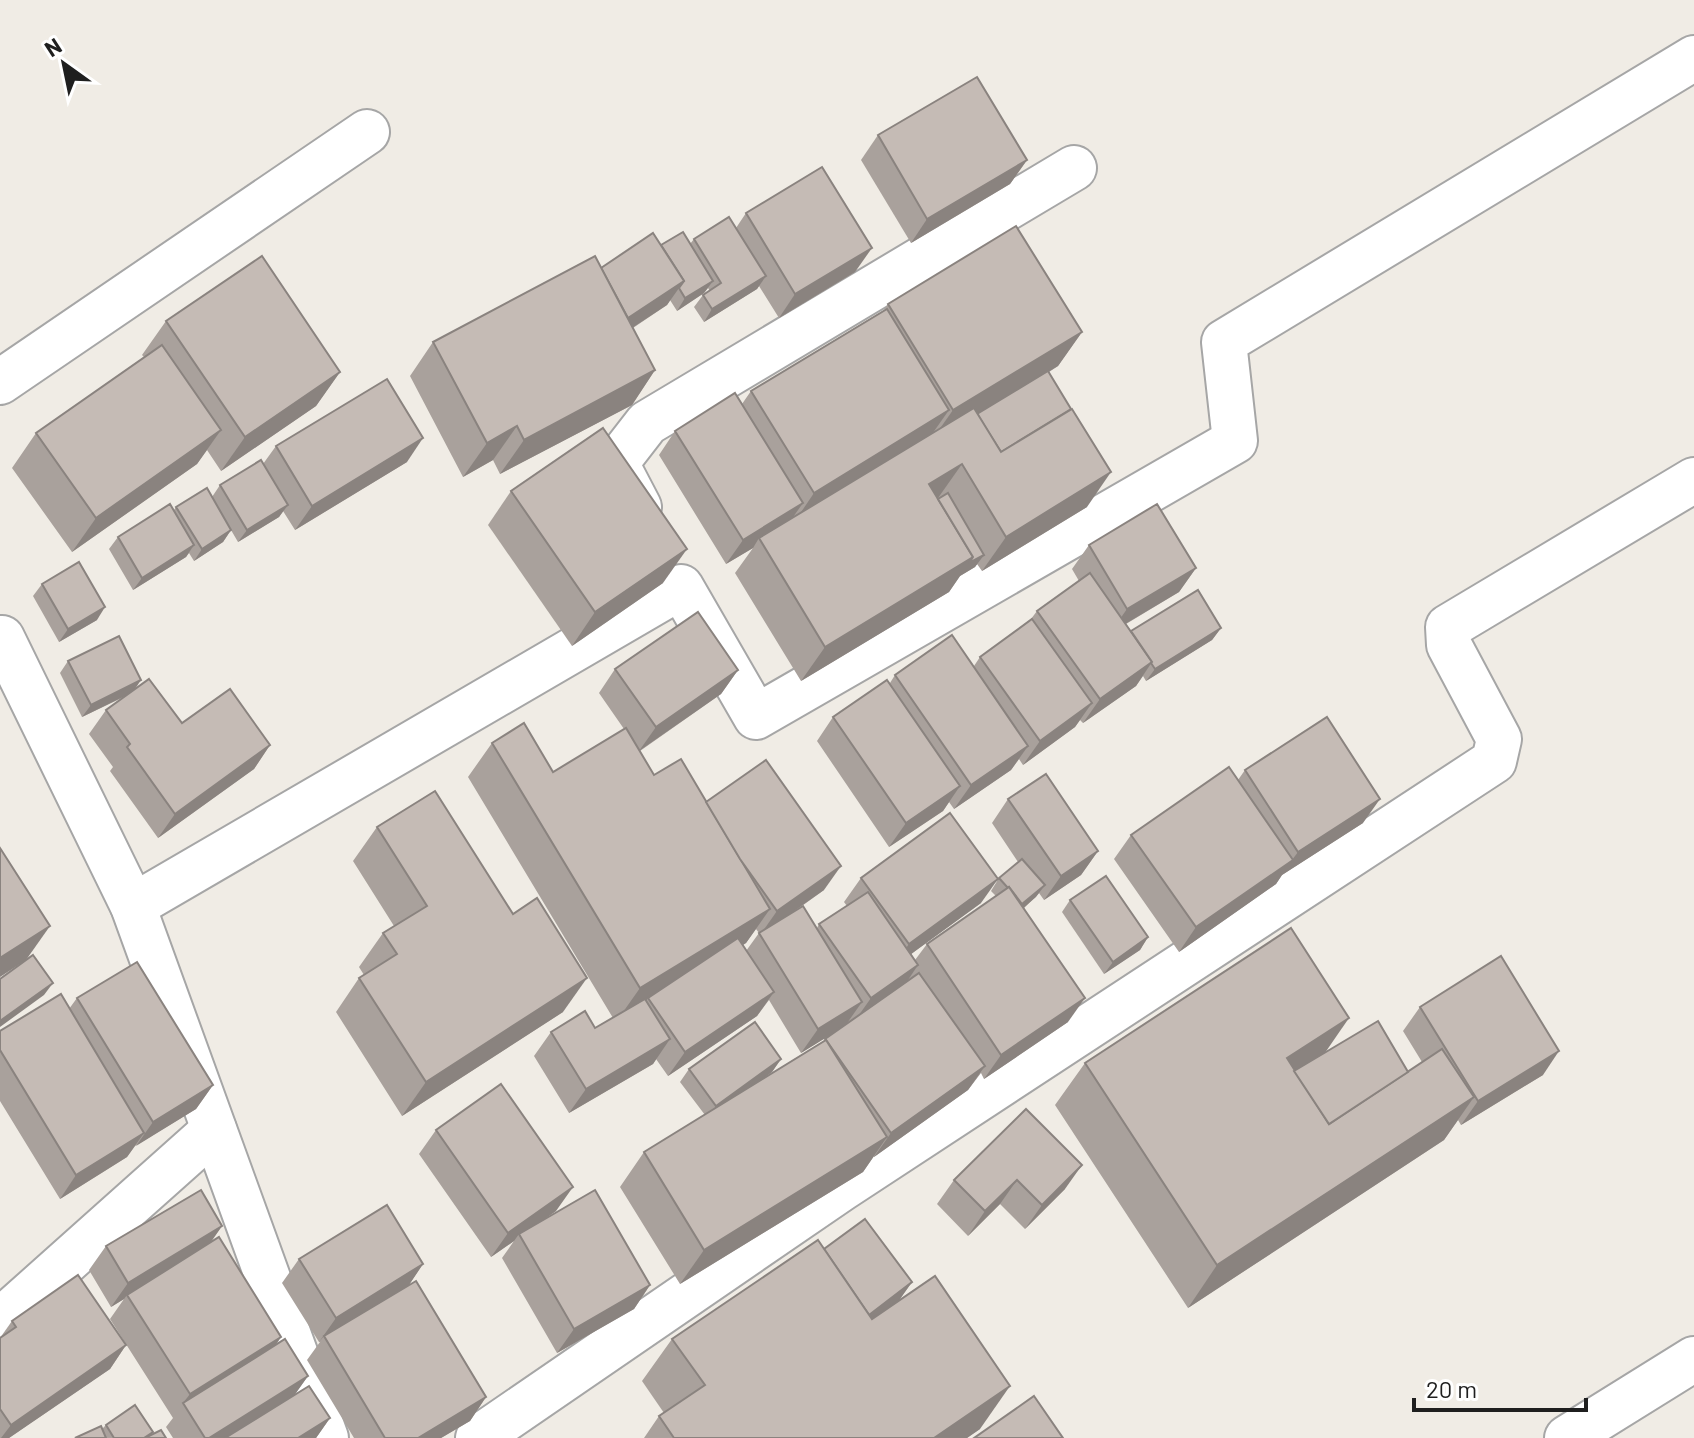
<svg xmlns="http://www.w3.org/2000/svg" width="1694" height="1438" font-family="Barlow,sans-serif">
	<style>
		.lines { fill: none; stroke-linecap: round; stroke-linejoin: round }
		.minor-casing { stroke: #a6a6a6; stroke-width: 48 }
		.minor { stroke: #fff; stroke-width: 44 }
		.wall { fill: #a9a19c; fill-rule: evenodd }
		.shaded-wall { fill: #8a837f }
		.building { fill: #c5bbb5; stroke: #8a837f; stroke-width: 2 }
	</style>
	<rect width="100%" height="100%" fill="#f0ece5"/>
	<g class="lines">
		<defs>
			<g id="minor">
				<path d="M0,382L367,132"/>
				<path d="M639,507L616,463L647,423L1074,168"/>
				<path d="M2,638L133,906L326,1438"/>
				<path d="M133,906L681,587L756,717L1235,441L1224,342L1694,58"/>
				<path d="M0,1321L214,1130"/>
				<path d="M478,1438L841,1189L1494,761L1499,739L1449,645L1448,627L1694,480"/>
				<path d="M1567,1438L1694,1359"/>
			</g>
		</defs>
		<!-- minor casing -->
		<use href="#minor" class="minor-casing"/>
		<!-- minor -->
		<use href="#minor" class="minor"/>
	</g>
	<!-- wall -->
	<g class="wall">
		<path d="M878,135L1027,160L1010,184L911,243L861,160Z"/>
		<path d="M746,213L855,272L779,318L759,286L757,289L704,322L694,307L703,295L710,291L708,288L704,293L677,311L670,300L667,305L633,328L655,370L632,405L500,474L493,460L463,477L410,376L433,342L601,268L661,245L690,244L694,239L736,228Z"/>
		<path d="M888,304L1082,332L1058,366L1049,372L1087,507L982,571L977,564L975,567L960,576L949,592L801,681L735,573L753,548L726,564L659,455L675,431L742,404L751,391L884,310Z"/>
		<path d="M166,321L340,372L316,406L221,471L207,450L197,464L72,552L12,468L36,433L144,357L142,355Z"/>
		<path d="M276,446L407,462L295,530L283,511L279,517L238,542L231,530L223,542L194,561L189,553L186,557L133,590L109,549L118,537L174,510L176,507L212,497L220,485L263,464Z"/>
		<path d="M511,491L663,583L572,646L488,525Z"/>
		<path d="M1089,545L1196,568L1179,592L1126,624L1131,631L1221,628L1212,640L1146,681L1143,676L1136,686L1083,723L1080,720L1075,727L1023,765L1019,759L1011,770L954,809L949,802L943,811L889,847L817,741L833,717L890,683L895,675L974,666L980,657L1031,619L1037,611L1079,581L1072,569Z"/>
		<path d="M42,584L97,620L59,642L33,596Z"/>
		<path d="M68,661L135,689L182,723L270,745L254,769L158,838L110,771L113,767L89,734L106,710L126,696L82,717L60,673Z"/>
		<path d="M615,669L738,670L721,694L640,751L654,775L706,802L824,890L788,916L817,928L819,924L847,906L844,902L861,878L981,903L911,954L915,960L927,944L996,896L991,891L999,878L1018,862L992,823L1008,799L1098,851L1081,875L1044,900L1039,893L1024,908L1068,1022L984,1079L981,1073L968,1090L874,1157V1156L863,1172L680,1284L620,1187L644,1152L705,1115L680,1082L689,1069L781,1059L772,1072L761,1080L823,1041L836,1031L801,1053L769,1000L757,1016L668,1076L656,1059L653,1064L569,1113L534,1056L551,1032L595,1028L613,1018L468,777L492,743L553,772L624,729L599,693ZM756,929L759,933L746,951L743,945L746,943Z"/>
		<path d="M1245,770L1363,823L1282,875L1276,884L1179,952L1114,859L1131,835L1238,780Z"/>
		<path d="M377,827L563,1012L402,1116L336,1012L359,978L364,975L359,967L383,933L394,926L353,861Z"/>
		<path d="M1070,900L1148,937L1140,950L1104,974L1062,912Z"/>
		<path d="M77,998L213,1085L196,1109L135,1146L127,1157L60,1199L0,1101V1031L69,1009Z"/>
		<path d="M1420,1007L1543,1075L1461,1125L1458,1120L1444,1140L1188,1308L1055,1105L1085,1063L1325,1052L1408,1072L1422,1062L1403,1031Z"/>
		<path d="M1026,1109L1065,1189L1025,1229L1000,1204L968,1236L937,1204L954,1180Z"/>
		<path d="M436,1130L556,1211L549,1216L650,1285L634,1309L557,1353L502,1258L514,1241L491,1257L419,1154Z"/>
		<path d="M222,1226L211,1242L281,1337L276,1345L308,1376L295,1394L330,1418L316,1438H173L166,1427L173,1418L110,1319L124,1299L111,1307L89,1270L106,1246Z"/>
		<path d="M824,1249L912,1282L900,1299L980,1429L967,1438H644L659,1416L664,1413L642,1381L672,1339Z"/>
		<path d="M299,1259L423,1264L408,1286L486,1397L470,1421L441,1438H354L307,1360L320,1342H319L282,1283Z"/>
		<path d="M12,1321L126,1345L110,1369L9,1438H0V1338Z"/>
		<path d="M106,1425L153,1432L151,1435L166,1438H75L102,1429Z"/>
	</g>
	<!-- shaded-wall -->
	<g class="shaded-wall">
		<path d="M1027,160L1010,184L911,243L927,219Z"/>
		<path d="M872,248L855,272L779,318L795,294Z"/>
		<path d="M766,276L757,289L704,322L712,309Z"/>
		<path d="M684,281L667,305L606,345L623,321Z"/>
		<path d="M713,281L704,293L677,311L685,298Z"/>
		<path d="M1082,332L1058,366L929,444L953,410Z"/>
		<path d="M655,370L632,405L500,474L524,440Z"/>
		<path d="M340,372L316,406L221,471L245,437Z"/>
		<path d="M949,410L925,444L791,527L814,493Z"/>
		<path d="M517,426L493,460L463,477L487,443Z"/>
		<path d="M221,430L197,464L72,552L96,518Z"/>
		<path d="M423,438L407,462L295,530L312,506Z"/>
		<path d="M962,464L938,498L929,484Z"/>
		<path d="M1111,472L1087,507L982,571L1006,537Z"/>
		<path d="M803,503L786,527L759,538L753,548L726,564L743,540Z"/>
		<path d="M288,505L279,517L238,542L247,530Z"/>
		<path d="M231,530L223,542L194,561L202,549Z"/>
		<path d="M194,545L186,557L133,590L142,578Z"/>
		<path d="M687,549L663,583L572,646L595,612Z"/>
		<path d="M984,555L975,567L960,576L949,592L801,681L825,647L973,557Z"/>
		<path d="M1196,568L1179,592L1110,633L1127,609Z"/>
		<path d="M105,607L97,620L59,642L68,629Z"/>
		<path d="M1221,628L1212,640L1146,681L1155,669Z"/>
		<path d="M1152,662L1136,686L1083,723L1100,699Z"/>
		<path d="M738,670L721,694L639,751L656,727Z"/>
		<path d="M141,680L133,692L82,717L91,705Z"/>
		<path d="M1092,703L1075,727L1023,765L1040,741Z"/>
		<path d="M270,745L254,769L158,838L175,814Z"/>
		<path d="M1028,746L1011,770L954,809L971,785Z"/>
		<path d="M960,786L943,811L889,847L906,823Z"/>
		<path d="M1380,799L1363,823L1282,875L1276,884L1179,952L1196,927L1292,860L1298,852Z"/>
		<path d="M1098,851L1081,875L1044,900L1061,876Z"/>
		<path d="M841,866L824,890L760,935L777,911Z"/>
		<path d="M998,879L981,903L892,968L909,944Z"/>
		<path d="M1045,885L1036,897L1013,917L1022,904Z"/>
		<path d="M770,909L746,943L650,1001L648,998L643,1006L616,1022L640,988Z"/>
		<path d="M50,926L26,960L0,977V958Z"/>
		<path d="M1148,937L1140,950L1104,974L1113,962Z"/>
		<path d="M918,965L902,989L854,1022L871,998Z"/>
		<path d="M587,978L563,1012L402,1116L426,1082Z"/>
		<path d="M53,983L44,995L0,1027V1021Z"/>
		<path d="M774,992L757,1016L668,1076L685,1052Z"/>
		<path d="M1085,998L1068,1022L984,1079L1001,1055Z"/>
		<path d="M862,1002L845,1026L801,1053L818,1029Z"/>
		<path d="M1349,1018L1320,1060L1289,1080L1287,1058Z"/>
		<path d="M670,1039L653,1064L569,1113L586,1089Z"/>
		<path d="M1559,1051L1543,1075L1461,1125L1478,1101Z"/>
		<path d="M781,1059L772,1072L708,1118L716,1106Z"/>
		<path d="M985,1066L968,1090L874,1157L891,1133Z"/>
		<path d="M213,1085L196,1109L136,1146L153,1122Z"/>
		<path d="M1474,1097L1444,1140L1188,1308L1217,1265Z"/>
		<path d="M144,1133L127,1157L60,1199L76,1175Z"/>
		<path d="M887,1137L863,1172L680,1284L704,1250Z"/>
		<path d="M1082,1165L1065,1189L1025,1229L1042,1205Z"/>
		<path d="M1017,1180L1000,1204L968,1236L985,1211Z"/>
		<path d="M573,1187L556,1211L520,1236L519,1234L514,1241L491,1257L508,1233Z"/>
		<path d="M222,1226L205,1250L127,1295L124,1299L111,1307L128,1283Z"/>
		<path d="M423,1264L407,1288L324,1336L319,1342L336,1318Z"/>
		<path d="M912,1282L895,1306L848,1343L865,1319Z"/>
		<path d="M650,1285L634,1309L557,1353L574,1329Z"/>
		<path d="M281,1337L264,1361L183,1403L190,1394Z"/>
		<path d="M126,1345L110,1369L9,1438H1L11,1425Z"/>
		<path d="M308,1376L291,1400L231,1438H209Z"/>
		<path d="M1010,1386L980,1429L967,1438H934Z"/>
		<path d="M486,1397L470,1421L441,1438H418Z"/>
		<path d="M330,1418L316,1438H298Z"/>
	</g>
	<!-- building -->
	<g class="building">
		<path d="M977,77L1027,160L927,219L878,135Z"/>
		<path d="M822,167L872,248L795,294L746,213Z"/>
		<path d="M729,217L766,276L712,309L703,295L721,283L694,239Z"/>
		<path d="M1016,226L1082,332L953,410L888,304Z"/>
		<path d="M683,232L713,281L685,298L679,288L684,281L661,245Z"/>
		<path d="M653,233L684,281L628,318L601,268Z"/>
		<path d="M262,256L340,372L245,437L166,321Z"/>
		<path d="M595,256L655,370L524,440L517,426L487,443L433,342Z"/>
		<path d="M887,309L949,410L814,493L751,391Z"/>
		<path d="M162,345L221,430L96,518L36,433Z"/>
		<path d="M1048,371L1071,409L1001,452L977,414Z"/>
		<path d="M387,379L423,438L312,506L276,446Z"/>
		<path d="M735,393L803,503L743,540L675,431Z"/>
		<path d="M974,408L1001,452L1072,409L1111,472L1006,537L962,464L929,484L973,557L825,647L759,538Z"/>
		<path d="M603,428L687,549L595,612L511,491Z"/>
		<path d="M261,460L288,505L247,530L220,485Z"/>
		<path d="M207,488L231,530L202,549L176,507Z"/>
		<path d="M948,493L984,555L969,563L973,557L938,499Z"/>
		<path d="M170,504L194,545L142,578L118,537Z"/>
		<path d="M1157,504L1196,568L1127,609L1089,545Z"/>
		<path d="M79,562L105,607L68,629L42,584Z"/>
		<path d="M1090,573L1152,662L1100,699L1037,611Z"/>
		<path d="M1198,590L1221,628L1155,669L1151,663L1152,662L1131,631Z"/>
		<path d="M698,612L738,670L656,727L615,669Z"/>
		<path d="M1032,619L1092,703L1040,741L980,657Z"/>
		<path d="M952,635L1028,746L971,785L895,675Z"/>
		<path d="M119,636L141,680L91,705L68,661Z"/>
		<path d="M149,679L182,723L230,689L270,745L175,814L127,747L130,744L106,710Z"/>
		<path d="M887,680L960,786L906,823L833,717Z"/>
		<path d="M1327,717L1380,799L1298,852L1245,770Z"/>
		<path d="M524,723L553,772L626,728L654,775L681,759L770,909L640,988L492,743Z"/>
		<path d="M766,760L841,866L777,911L740,859L706,802Z"/>
		<path d="M1229,767L1293,860L1196,927L1131,835Z"/>
		<path d="M1046,774L1098,851L1061,876L1008,799Z"/>
		<path d="M435,791L513,914L537,898L587,978L426,1082L359,978L397,954L383,933L427,906L377,827Z"/>
		<path d="M950,813L998,879L909,944L861,878Z"/>
		<path d="M0,848L50,926L0,958Z"/>
		<path d="M1022,859L1045,885L1022,904L1009,887L1008,888L999,878Z"/>
		<path d="M1106,876L1148,937L1113,962L1070,900Z"/>
		<path d="M1009,887L1085,998L1001,1055L927,944Z"/>
		<path d="M868,892L918,965L871,998L819,924Z"/>
		<path d="M803,906L862,1002L818,1029L759,933Z"/>
		<path d="M1291,928L1349,1018L1287,1058L1329,1124L1442,1049L1474,1097L1217,1265L1085,1063Z"/>
		<path d="M738,938L774,992L685,1052L648,998Z"/>
		<path d="M33,955L53,983L0,1021V979Z"/>
		<path d="M1501,956L1559,1051L1478,1101L1420,1007Z"/>
		<path d="M137,962L213,1085L153,1122L77,998Z"/>
		<path d="M919,973L985,1066L891,1133L826,1040L825,1039Z"/>
		<path d="M61,994L144,1133L76,1175L0,1050V1031Z"/>
		<path d="M645,999L670,1039L586,1089L551,1032L585,1011L595,1028Z"/>
		<path d="M1378,1021L1408,1072L1329,1124L1294,1071Z"/>
		<path d="M755,1022L781,1059L716,1106L689,1069Z"/>
		<path d="M826,1040L887,1137L704,1250L644,1152Z"/>
		<path d="M501,1084L573,1187L508,1233L436,1130Z"/>
		<path d="M1026,1109L1082,1165L1042,1205L1017,1180L985,1211L954,1180Z"/>
		<path d="M201,1190L222,1226L128,1283L106,1246Z"/>
		<path d="M595,1190L650,1285L574,1329L519,1234Z"/>
		<path d="M387,1205L423,1264L336,1318L299,1259Z"/>
		<path d="M865,1219L912,1282L869,1315L824,1249Z"/>
		<path d="M219,1237L281,1337L190,1394L127,1295Z"/>
		<path d="M818,1240L872,1319L935,1276L1010,1386L934,1438H674L659,1416L705,1385L672,1339Z"/>
		<path d="M78,1275L126,1345L11,1425L0,1409V1338L16,1327L12,1321Z"/>
		<path d="M416,1281L486,1397L418,1438H385L324,1336Z"/>
		<path d="M285,1339L308,1376L209,1438H205L183,1403Z"/>
		<path d="M309,1386L330,1418L298,1438H225Z"/>
		<path d="M1034,1396L1063,1438H974Z"/>
		<path d="M135,1405L153,1432L144,1438H114L106,1425Z"/>
		<path d="M101,1426L106,1438H75Z"/>
		<path d="M161,1430L166,1438H145Z"/>
	</g>
	<!-- north arrow -->
	<g transform="translate(64 64) rotate(327)" stroke="#ffffff" stroke-width="6" paint-order="stroke">
	<path d="M0-6L14 30L0 20L-14 30Z" fill="#1f1f1f"/>
	<text y="-12" font-size="22" font-weight="bold" text-anchor="middle" fill="#1f1f1f">N</text>
	</g>
	<!-- scale -->
	<path d="M1414 1398v12h172v-12" fill="none" stroke="#1f1f1f" stroke-width="4"/>
	<text x="1426" y="1398" font-size="24" fill="#1f1f1f" stroke="#ffffff" stroke-width="6" paint-order="stroke">20 m</text>
</svg>
